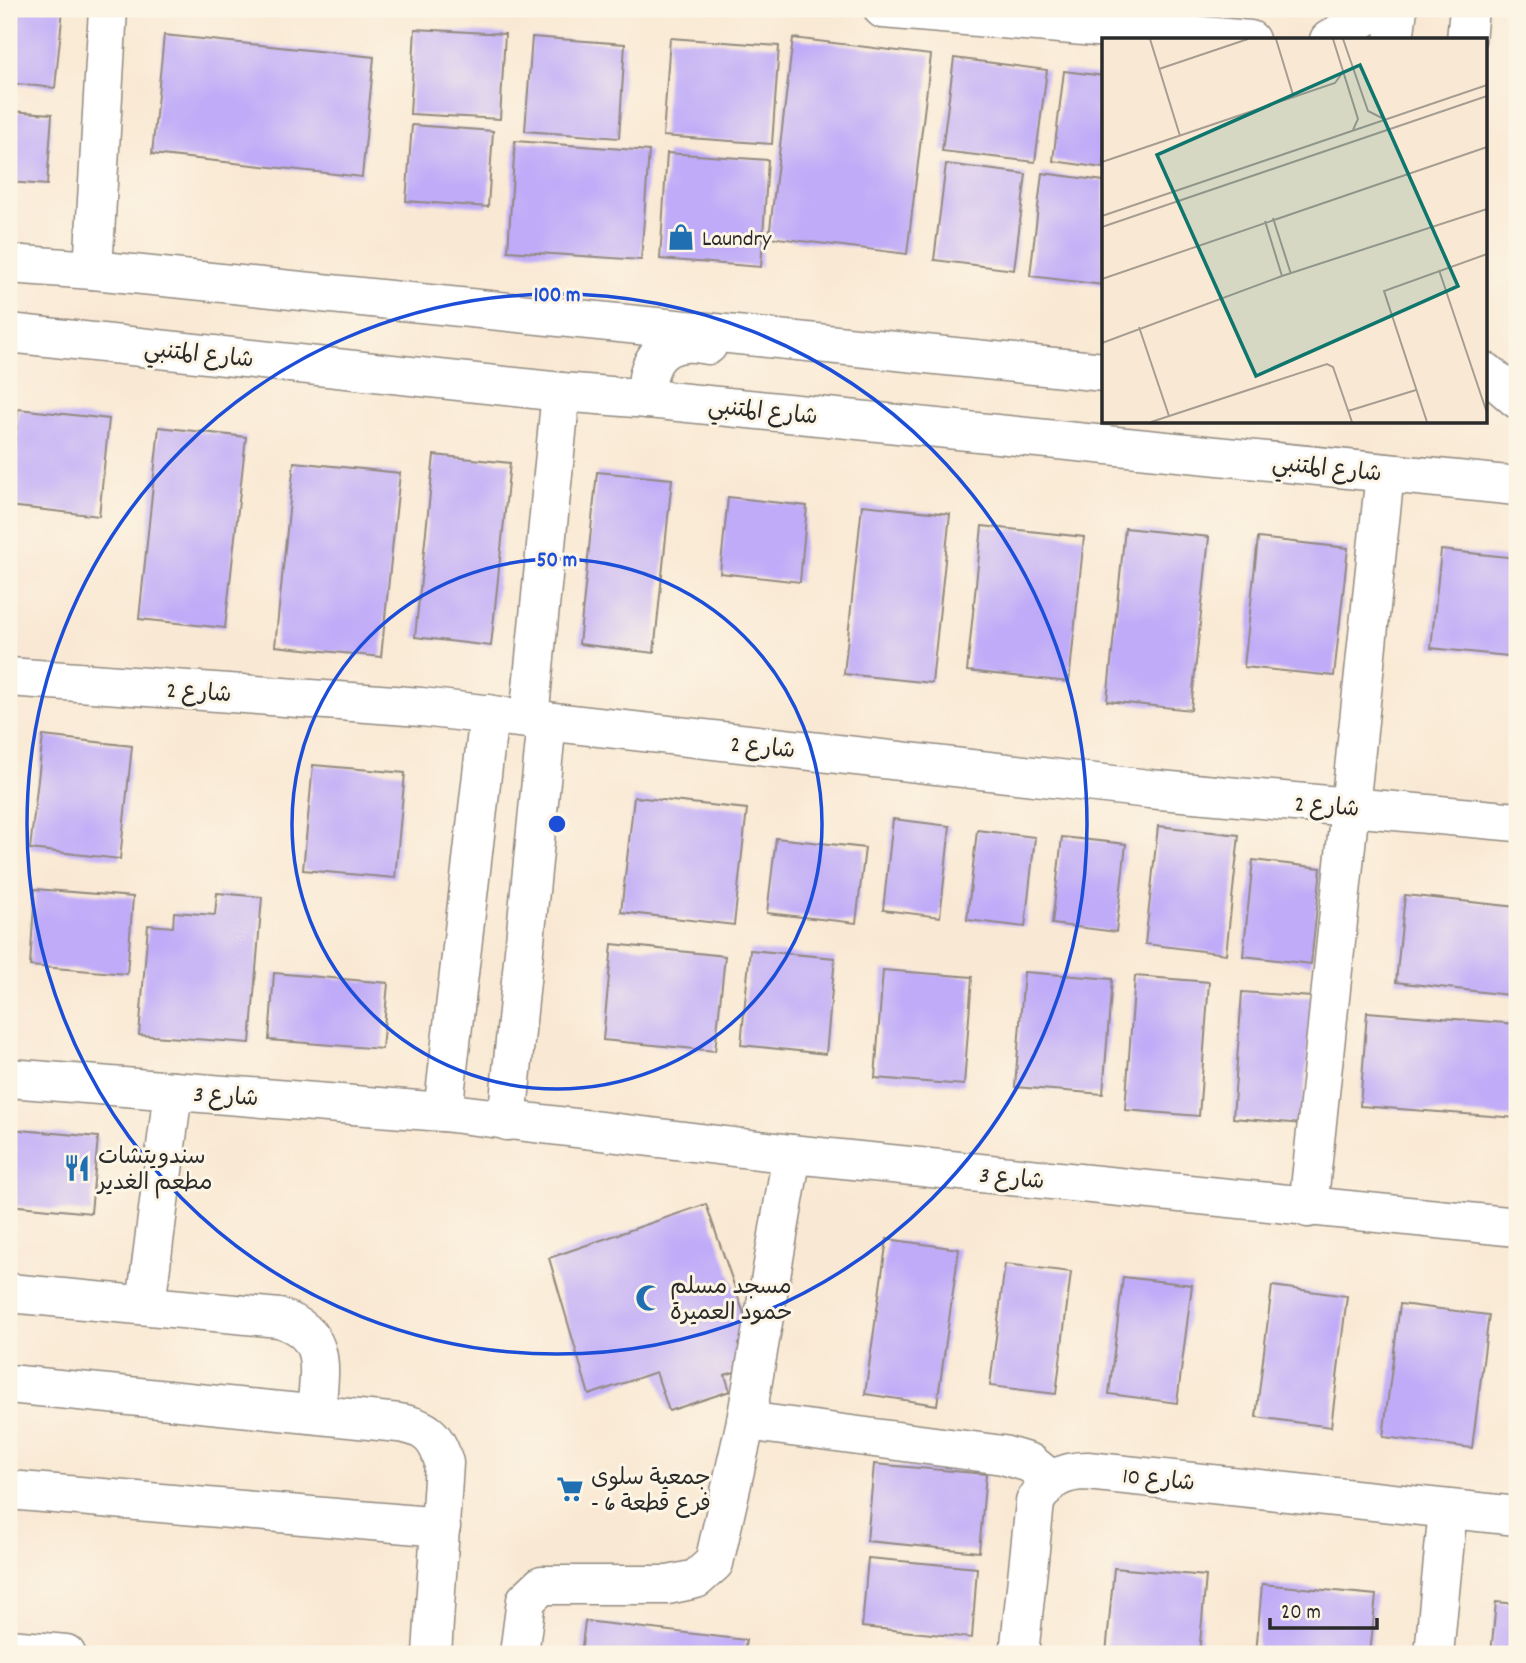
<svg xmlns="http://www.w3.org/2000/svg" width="1526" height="1663" font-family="Dekko,'Playpen Sans Arabic',sans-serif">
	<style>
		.building { fill: #c0abf8 }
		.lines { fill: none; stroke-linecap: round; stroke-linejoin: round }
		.minor-casing { stroke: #928a80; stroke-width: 41 }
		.minor { stroke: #fff; stroke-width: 38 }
		.ring { fill: none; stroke: #1d4ed8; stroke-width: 3.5 }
		.labels { text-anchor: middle; stroke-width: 6; stroke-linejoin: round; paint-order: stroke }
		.poi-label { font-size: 23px; fill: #2b2b2b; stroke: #fcf5e5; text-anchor: start }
		.street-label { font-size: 23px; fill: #2b2b2b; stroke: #fcf5e5 }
		.inset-road { fill: none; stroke: #a79d90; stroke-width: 2 }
		.view { fill: #0f766e; fill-opacity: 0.15; stroke: #0f766e; stroke-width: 3.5 }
		.inset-edge { fill: none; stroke: #2b2b2b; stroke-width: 3.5 }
		.centre { fill: #1d4ed8; stroke: #fcf5e5; stroke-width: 3.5 }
		.ring-label { font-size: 21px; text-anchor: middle; font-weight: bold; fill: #1d4ed8; stroke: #fcf5e5; stroke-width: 6; stroke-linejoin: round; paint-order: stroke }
	</style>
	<rect width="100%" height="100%" fill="#fcf5e5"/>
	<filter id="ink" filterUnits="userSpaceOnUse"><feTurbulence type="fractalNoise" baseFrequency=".0143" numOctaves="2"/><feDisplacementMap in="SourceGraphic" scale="14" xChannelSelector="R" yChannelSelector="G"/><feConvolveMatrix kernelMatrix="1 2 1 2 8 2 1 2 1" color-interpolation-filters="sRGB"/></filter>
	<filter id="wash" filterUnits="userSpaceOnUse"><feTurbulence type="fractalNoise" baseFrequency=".00686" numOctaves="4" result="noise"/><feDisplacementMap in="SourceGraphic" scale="28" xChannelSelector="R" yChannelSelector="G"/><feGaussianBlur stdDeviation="1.57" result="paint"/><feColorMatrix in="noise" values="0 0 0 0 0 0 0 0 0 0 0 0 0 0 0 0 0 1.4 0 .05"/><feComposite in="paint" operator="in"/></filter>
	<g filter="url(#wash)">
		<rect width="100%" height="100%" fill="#f9e9d4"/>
		<g id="blocks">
			<!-- building -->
			<g class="building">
				<path d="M9,9H63L55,88L9,83Z"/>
				<path d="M415,29L505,34L500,119L410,114Z"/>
				<path d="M164,35L374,57L362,177L152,154Z"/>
				<path d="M532,37L625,44L619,138L525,131Z"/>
				<path d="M670,38L779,46L772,144L663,136Z"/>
				<path d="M793,38L931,55L907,254L769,237Z"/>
				<path d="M954,58L1047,70L1035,162L942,151Z"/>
				<path d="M1064,71L1104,76V168L1053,161Z"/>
				<path d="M9,111L52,114L47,185L9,182Z"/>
				<path d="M412,125L493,131L488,207L406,201Z"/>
				<path d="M515,141L649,151L641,260L508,251Z"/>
				<path d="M667,153L768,160L761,267L660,259Z"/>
				<path d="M946,164L1026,174L1014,270L934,260Z"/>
				<path d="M1042,173L1104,181V285L1030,276Z"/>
				<path d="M18,409L109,419L99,516L9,506Z"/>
				<path d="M159,427L246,437L225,628L139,619Z"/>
				<path d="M434,455L510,463L491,646L415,637Z"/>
				<path d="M294,462L400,473L381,657L275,646Z"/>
				<path d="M597,472L672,479L654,653L579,644Z"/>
				<path d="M728,497L807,506L800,582L720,573Z"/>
				<path d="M862,505L950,514L932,683L844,674Z"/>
				<path d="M982,526L1084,537L1069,682L967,671Z"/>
				<path d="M1125,528L1209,537L1191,710L1107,701Z"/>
				<path d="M1258,538L1348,548L1334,676L1244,667Z"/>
				<path d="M1441,550L1517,558V657L1431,648Z"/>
				<path d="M43,736L132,746L120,859L30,849Z"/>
				<path d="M313,765L405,773L395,878L303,870Z"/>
				<path d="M634,797L747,809L734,925L621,912Z"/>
				<path d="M893,819L950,826L940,917L883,910Z"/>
				<path d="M1158,826L1239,835L1226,954L1145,944Z"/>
				<path d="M977,830L1035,837L1025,927L967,920Z"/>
				<path d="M1062,837L1126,844L1116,932L1052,924Z"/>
				<path d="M776,838L865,848L856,923L767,913Z"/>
				<path d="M1253,860L1321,868L1311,964L1243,956Z"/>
				<path d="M35,889L133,897L127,974L30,966Z"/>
				<path d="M217,893L262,897L250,1043L139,1035L148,925L173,927L174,912L215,915Z"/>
				<path d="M1405,895L1517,907V996L1396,982Z"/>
				<path d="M612,944L725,956L715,1051L603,1040Z"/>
				<path d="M750,950L835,958L826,1054L741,1045Z"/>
				<path d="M883,970L972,977L964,1085L875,1078Z"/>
				<path d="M1024,972L1112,979L1103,1094L1015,1087Z"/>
				<path d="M274,973L388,983L382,1049L269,1040Z"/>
				<path d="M1135,976L1209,982L1199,1116L1125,1110Z"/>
				<path d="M1242,992L1312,997L1302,1124L1233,1118Z"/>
				<path d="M1367,1012L1517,1024V1118L1360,1106Z"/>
				<path d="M9,1129L98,1137L91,1213L9,1205Z"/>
				<path d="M706,1204L752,1337L738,1343L747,1368L725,1375L730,1391L669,1411L656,1372L589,1395L549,1258Z"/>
				<path d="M887,1239L959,1249L937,1405L865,1394Z"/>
				<path d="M1005,1264L1071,1272L1056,1394L990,1386Z"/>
				<path d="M1123,1277L1192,1285L1177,1403L1109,1394Z"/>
				<path d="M1272,1286L1347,1296L1331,1427L1256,1417Z"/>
				<path d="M1400,1304L1489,1315L1472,1448L1383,1437Z"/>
				<path d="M874,1464L986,1474L979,1552L867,1541Z"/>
				<path d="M868,1558L977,1568L972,1638L862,1627Z"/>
				<path d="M1114,1568L1206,1576L1199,1654H1106Z"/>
				<path d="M1262,1584L1376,1595L1370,1654H1256Z"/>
				<path d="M1496,1602L1517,1604V1654H1491Z"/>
				<path d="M585,1621L746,1640L744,1654H581Z"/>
			</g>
		</g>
	</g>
	<g filter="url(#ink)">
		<use href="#blocks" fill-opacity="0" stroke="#928a80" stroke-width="2"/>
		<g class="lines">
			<defs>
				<g id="minor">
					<path d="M883,9L1250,40"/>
					<path d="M1329,40L1378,9"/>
					<path d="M1394,40L1398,9"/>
					<path d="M1466,40L1469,9"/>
					<path d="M9,264L93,270L1104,372"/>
					<path d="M93,270L108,9"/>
					<path d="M9,333L561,392L648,399L1517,486"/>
					<path d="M1486,372L1517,399"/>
					<path d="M648,399C644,372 655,344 686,343C693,342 701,344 708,345"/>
					<path d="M9,677L421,707L1149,789L1517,822"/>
					<path d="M529,719L561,392"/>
					<path d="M9,1078L443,1112L792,1154L1517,1227"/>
					<path d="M443,1112L489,714"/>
					<path d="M507,1121L547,721"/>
					<path d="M792,1154L746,1421L1003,1455L1030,1463L1051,1480"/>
					<path d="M1308,1208L1385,473"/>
					<path d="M9,1293L279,1318C330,1334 319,1370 316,1414"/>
					<path d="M146,1305L173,1091"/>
					<path d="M9,1384L399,1423C426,1427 437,1437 444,1463L432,1654"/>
					<path d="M9,1490L441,1527"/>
					<path d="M9,1649L66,1654"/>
					<path d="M519,1654L526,1600L542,1585H668L696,1579L714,1563L746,1421"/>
					<path d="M1019,1654L1035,1502C1047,1480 1062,1471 1087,1471L1517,1516"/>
					<path d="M1434,1654L1448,1509"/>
				</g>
			</defs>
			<!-- minor casing -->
			<use href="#minor" class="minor-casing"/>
			<!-- minor -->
			<use href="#minor" class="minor"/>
		</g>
	</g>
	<!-- distance rings -->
	<g class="ring">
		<circle cx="557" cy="824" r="265"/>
		<circle cx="557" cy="824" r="530"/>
	</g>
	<!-- icons -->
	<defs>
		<symbol id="shop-bare" viewBox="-9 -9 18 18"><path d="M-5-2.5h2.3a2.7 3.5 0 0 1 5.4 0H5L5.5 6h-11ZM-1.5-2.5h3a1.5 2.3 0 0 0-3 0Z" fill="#1f6fb2" stroke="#fcf5e5" stroke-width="2.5" paint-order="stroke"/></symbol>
		<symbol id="restaurant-bare" viewBox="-9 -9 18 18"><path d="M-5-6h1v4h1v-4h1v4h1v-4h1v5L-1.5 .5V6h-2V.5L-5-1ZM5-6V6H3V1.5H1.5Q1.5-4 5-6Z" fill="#1f6fb2" stroke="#fcf5e5" stroke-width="2.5" paint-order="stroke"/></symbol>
		<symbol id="mosque-bare" viewBox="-9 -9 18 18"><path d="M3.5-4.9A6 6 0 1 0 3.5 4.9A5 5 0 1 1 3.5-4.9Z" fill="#1f6fb2" stroke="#fcf5e5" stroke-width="2.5" paint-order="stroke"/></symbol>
		<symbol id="supermarket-bare" viewBox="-9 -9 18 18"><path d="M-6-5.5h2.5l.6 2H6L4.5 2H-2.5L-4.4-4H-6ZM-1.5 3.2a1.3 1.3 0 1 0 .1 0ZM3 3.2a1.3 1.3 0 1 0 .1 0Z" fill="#1f6fb2" stroke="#fcf5e5" stroke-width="2.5" paint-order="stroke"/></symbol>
	</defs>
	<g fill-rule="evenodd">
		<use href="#shop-bare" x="662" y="218" width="38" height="38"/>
		<use href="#restaurant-bare" x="58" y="1149" width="38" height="38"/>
		<use href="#mosque-bare" x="630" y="1279" width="38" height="38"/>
		<use href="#supermarket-bare" x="551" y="1470" width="38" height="38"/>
	</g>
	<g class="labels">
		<!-- poi labels -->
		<g class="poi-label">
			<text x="702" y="245">Laundry</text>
			<text x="98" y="1163">سندويتشات<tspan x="98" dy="26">مطعم الغدير</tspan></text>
			<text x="670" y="1293">مسجد مسلم<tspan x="670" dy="26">حمود العميرة</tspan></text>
			<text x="591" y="1484">جمعية سلوى<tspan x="591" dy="26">- فرع قطعة 6</tspan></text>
		</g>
		<!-- street labels -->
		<g class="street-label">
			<text transform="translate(199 353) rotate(6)" y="8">شارع المتنبي</text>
			<text transform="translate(763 410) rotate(6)" y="8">شارع المتنبي</text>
			<text transform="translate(1327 467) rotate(6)" y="8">شارع المتنبي</text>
			<text transform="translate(199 691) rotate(4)" y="8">شارع 2</text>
			<text transform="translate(763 746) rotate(6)" y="8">شارع 2</text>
			<text transform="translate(1327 805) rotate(5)" y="8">شارع 2</text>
			<text transform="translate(226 1095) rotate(4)" y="8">شارع 3</text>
			<text transform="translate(1012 1177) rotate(6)" y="8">شارع 3</text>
			<text transform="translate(1159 1478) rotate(6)" y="8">شارع 10</text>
		</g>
	</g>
	<!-- overview -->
	<g transform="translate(1102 38)">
		<rect width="385" height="385" fill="#f9e9d4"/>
		<path class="inset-road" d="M48,1L78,98M174,1L192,60M231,1L256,81L251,92M241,1L266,73L282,81M57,31L146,1M0,124L233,45L241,34M0,178L385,47M171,180L189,236M163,183L180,238M0,189L385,58M337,232L385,375M0,241L385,109M37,289L67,378M0,305L180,238L385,171M246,373L314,352M49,384L225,326L231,329L250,384M325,384L282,253L385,216"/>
		<path class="view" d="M258,27L356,248L154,338L55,117Z"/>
		<rect width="385" height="385" class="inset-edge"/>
	</g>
	<circle cx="557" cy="824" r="10" class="centre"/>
	<g class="ring-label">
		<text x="557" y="301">100 m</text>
		<text x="557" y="566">50 m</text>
	</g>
	<!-- margin -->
	<rect width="1526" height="1663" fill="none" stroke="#fcf5e5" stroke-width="35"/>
	<!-- scale -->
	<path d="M1270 1618v10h107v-10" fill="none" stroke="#2b2b2b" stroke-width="3.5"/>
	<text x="1281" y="1618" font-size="21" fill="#2b2b2b" stroke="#fcf5e5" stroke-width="5" paint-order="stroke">20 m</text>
</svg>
